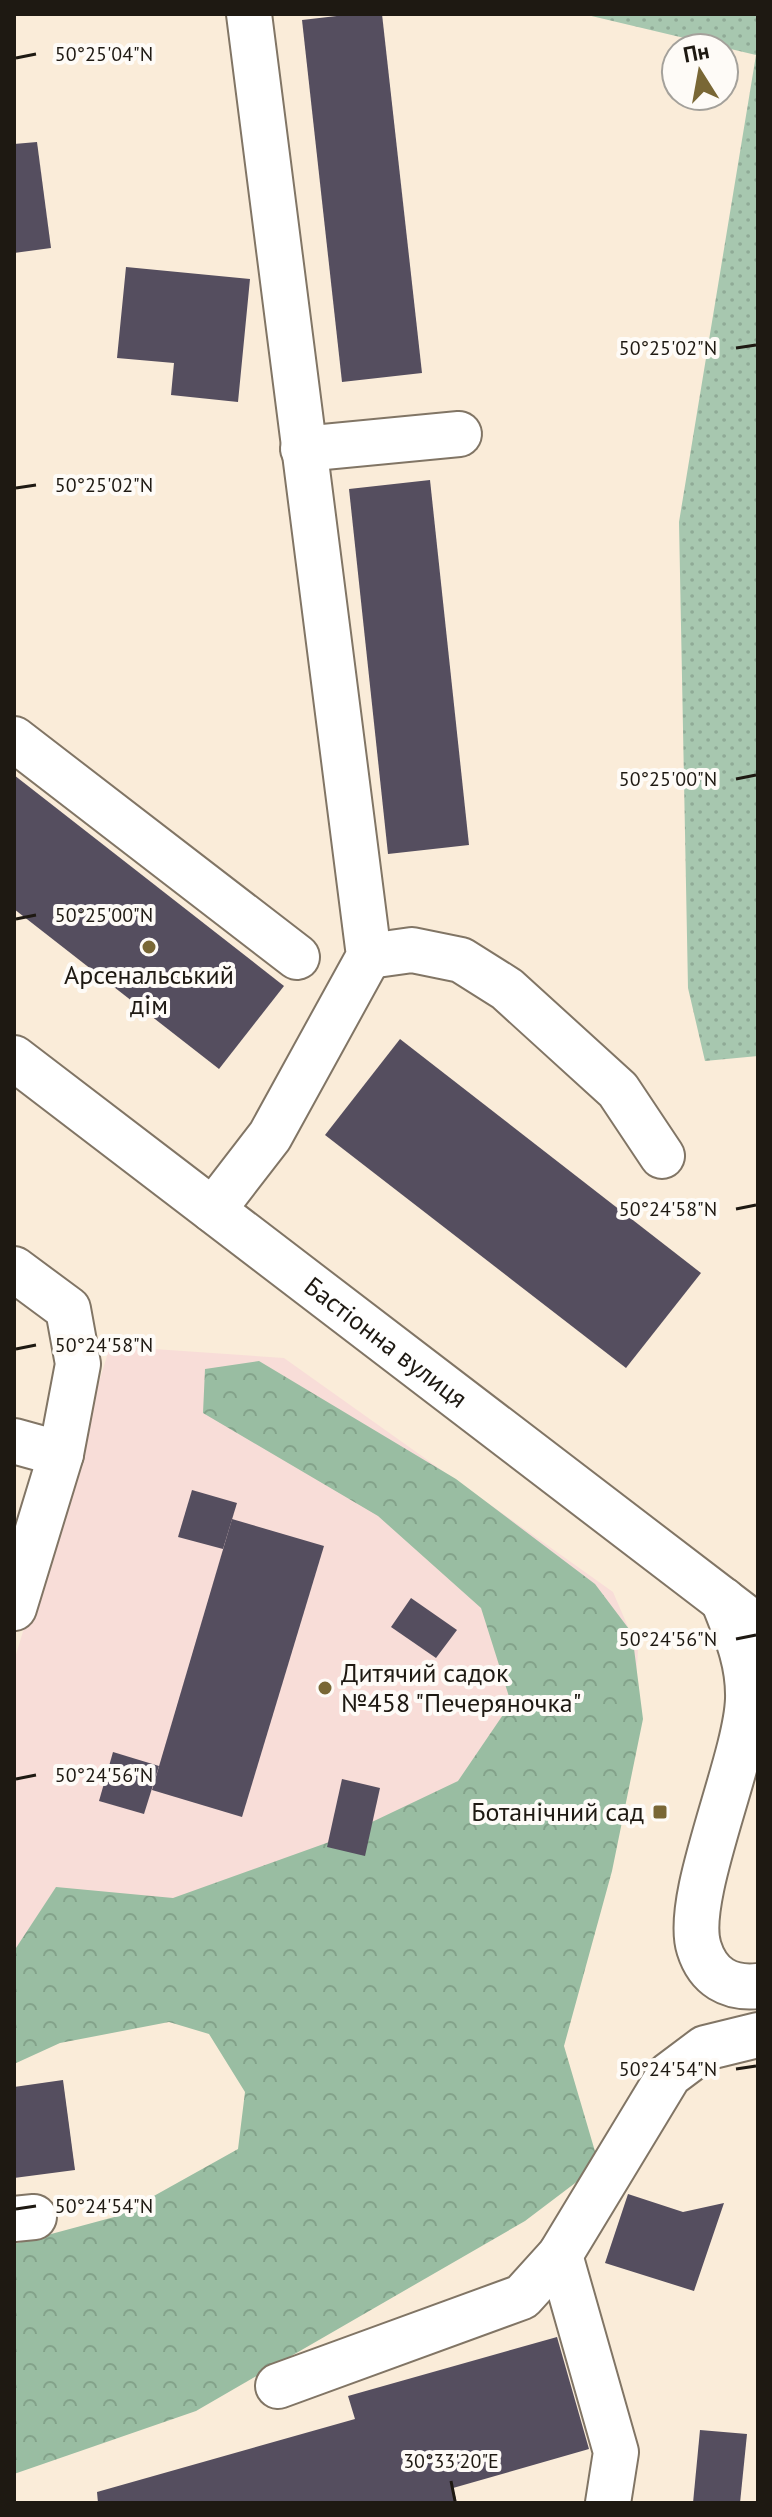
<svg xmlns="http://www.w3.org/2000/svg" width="772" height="2517" font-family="'PT Sans',sans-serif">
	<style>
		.education { fill: #f8ddd8 }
		.green { fill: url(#green-dots) }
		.forest { fill: url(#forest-crowns) }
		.building { fill: #554e5f }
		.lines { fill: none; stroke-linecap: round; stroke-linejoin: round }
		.minor-casing { stroke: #817565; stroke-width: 48 }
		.minor { stroke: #fff; stroke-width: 44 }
		.ticks { fill: none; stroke: #1e1912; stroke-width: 3 }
		.poi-dot { fill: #796735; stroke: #fefbf7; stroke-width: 3 }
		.labels { text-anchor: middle; stroke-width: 8; stroke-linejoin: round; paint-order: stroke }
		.poi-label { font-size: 26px; fill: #1e1912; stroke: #fefbf7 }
		.street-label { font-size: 26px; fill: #1e1912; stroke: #fefbf7 }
		.ticks-label { font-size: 20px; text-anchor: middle; fill: #1e1912; stroke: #fefbf7; stroke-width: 8; stroke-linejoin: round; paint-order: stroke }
	</style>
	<defs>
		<pattern id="green-dots" width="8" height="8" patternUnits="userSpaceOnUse" patternTransform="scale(2)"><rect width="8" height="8" fill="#a7c7af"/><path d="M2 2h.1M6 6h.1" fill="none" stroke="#8faa96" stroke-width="1.8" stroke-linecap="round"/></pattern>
		<pattern id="forest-crowns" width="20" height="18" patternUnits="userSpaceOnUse" patternTransform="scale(2)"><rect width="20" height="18" fill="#99bda2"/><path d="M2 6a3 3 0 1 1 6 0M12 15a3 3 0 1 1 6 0" fill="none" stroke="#83a28a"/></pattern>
	</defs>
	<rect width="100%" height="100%" fill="#faecd9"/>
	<!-- education -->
	<path class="education" d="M110,1346L284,1358L613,1592L638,1650L634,1714L585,1881L14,1973V1661Z"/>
	<!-- green -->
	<path class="green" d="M583,14H758V1056L705,1061L688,988L679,522L756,55Z"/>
	<!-- forest -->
	<path class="forest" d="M259,1361L456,1479L595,1584L632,1633L643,1719L612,1871L564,2046L599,2165L525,2221L196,2411L14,2474V2244L118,2216L238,2149L245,2092L209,2034L169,2022L60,2043L14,2064V1951L56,1887L173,1898L332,1841L458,1781L511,1703L481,1608L378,1516L203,1413L205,1369Z"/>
	<!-- building -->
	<g class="building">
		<path d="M354,14H382L422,373L342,382L302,20Z"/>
		<path d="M37,142L51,248L14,253V144Z"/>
		<path d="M126,267L250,279L238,402L171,395L174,363L117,358Z"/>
		<path d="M430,480L469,845L388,854L349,489Z"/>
		<path d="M14,775L284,986L219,1069L14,909Z"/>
		<path d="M400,1039L701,1273L626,1368L325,1135Z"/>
		<path d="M192,1490L237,1503L223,1549L178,1537Z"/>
		<path d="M232,1519L324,1546L242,1817L152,1790Z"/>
		<path d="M411,1598L457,1630L436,1658L391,1627Z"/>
		<path d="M113,1752L159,1766L144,1814L99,1801Z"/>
		<path d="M342,1779L380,1788L365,1856L327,1847Z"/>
		<path d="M63,2080L75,2170L14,2178V2087Z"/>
		<path d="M628,2194L683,2212L724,2203L694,2291L605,2263Z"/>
		<path d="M557,2337L589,2449L453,2488L457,2503H98L97,2492L355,2419L348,2396Z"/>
		<path d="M700,2430L747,2434L740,2503H693Z"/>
	</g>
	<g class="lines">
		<defs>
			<g id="minor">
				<path d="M303,449L459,434"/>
				<path d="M14,739L297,957"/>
				<path d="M369,956L412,950L461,960L507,989L618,1090L662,1156"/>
				<path id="s1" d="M14,1058L758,1627"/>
				<path d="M213,1210L270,1136L369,956L249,14"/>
				<path d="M14,1269L68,1309L78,1364L61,1454L14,1608"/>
				<path d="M14,1441L61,1454"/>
				<path d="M723,1600C736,1633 749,1662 748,1699C746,1761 683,1898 699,1948C708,1977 729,1989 758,1986"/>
				<path d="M14,2219L34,2217"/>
				<path d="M560,2255L616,2452L608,2503"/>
				<path d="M278,2386L522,2297L560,2255L669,2075L705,2048L758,2035"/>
			</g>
		</defs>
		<!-- minor casing -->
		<use href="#minor" class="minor-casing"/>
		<!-- minor -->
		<use href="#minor" class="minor"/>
	</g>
	<!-- ticks -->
	<path class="ticks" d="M16,58L36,54M736,348L756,345M16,488L36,485M736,779L756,775M16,919L36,915M736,1209L756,1205M16,1349L36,1345M736,1639L756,1635M16,1779L36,1775M736,2069L756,2066M16,2209L36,2206M451,2481L455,2501"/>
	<!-- markers -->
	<g class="poi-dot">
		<circle cx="149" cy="947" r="8"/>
		<circle cx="325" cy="1688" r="8"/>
		<rect x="652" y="1804" width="16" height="16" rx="4"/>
	</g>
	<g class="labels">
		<!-- poi labels -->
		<g class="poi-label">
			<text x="149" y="984">Арсенальський<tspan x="149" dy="30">дім</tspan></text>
			<text x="341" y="1682" text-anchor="start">Дитячий садок<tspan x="341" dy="30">№458 "Печеряночка"</tspan></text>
			<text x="644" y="1821" text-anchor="end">Ботанічний сад</text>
		</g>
		<!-- street labels -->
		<g class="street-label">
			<text dy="9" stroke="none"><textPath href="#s1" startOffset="468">Бастіонна вулиця</textPath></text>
		</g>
	</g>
	<g class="ticks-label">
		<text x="104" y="61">50°25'04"N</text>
		<text x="668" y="355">50°25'02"N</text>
		<text x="104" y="492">50°25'02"N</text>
		<text x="668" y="786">50°25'00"N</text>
		<text x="104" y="922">50°25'00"N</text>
		<text x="668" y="1216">50°24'58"N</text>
		<text x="104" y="1352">50°24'58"N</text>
		<text x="668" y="1646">50°24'56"N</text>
		<text x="104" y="1782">50°24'56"N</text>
		<text x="668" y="2076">50°24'54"N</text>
		<text x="104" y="2213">50°24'54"N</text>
		<text x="451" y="2468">30°33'20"E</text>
	</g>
	<!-- border -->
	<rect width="772" height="2517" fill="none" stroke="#1e1912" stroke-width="32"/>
	<!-- north arrow -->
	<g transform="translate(700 72) rotate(349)"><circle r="38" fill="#fefbf7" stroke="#a4a19b" stroke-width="2"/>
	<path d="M0-6L14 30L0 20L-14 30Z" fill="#796735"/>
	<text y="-12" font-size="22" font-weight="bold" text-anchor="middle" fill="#1e1912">Пн</text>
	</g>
</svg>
